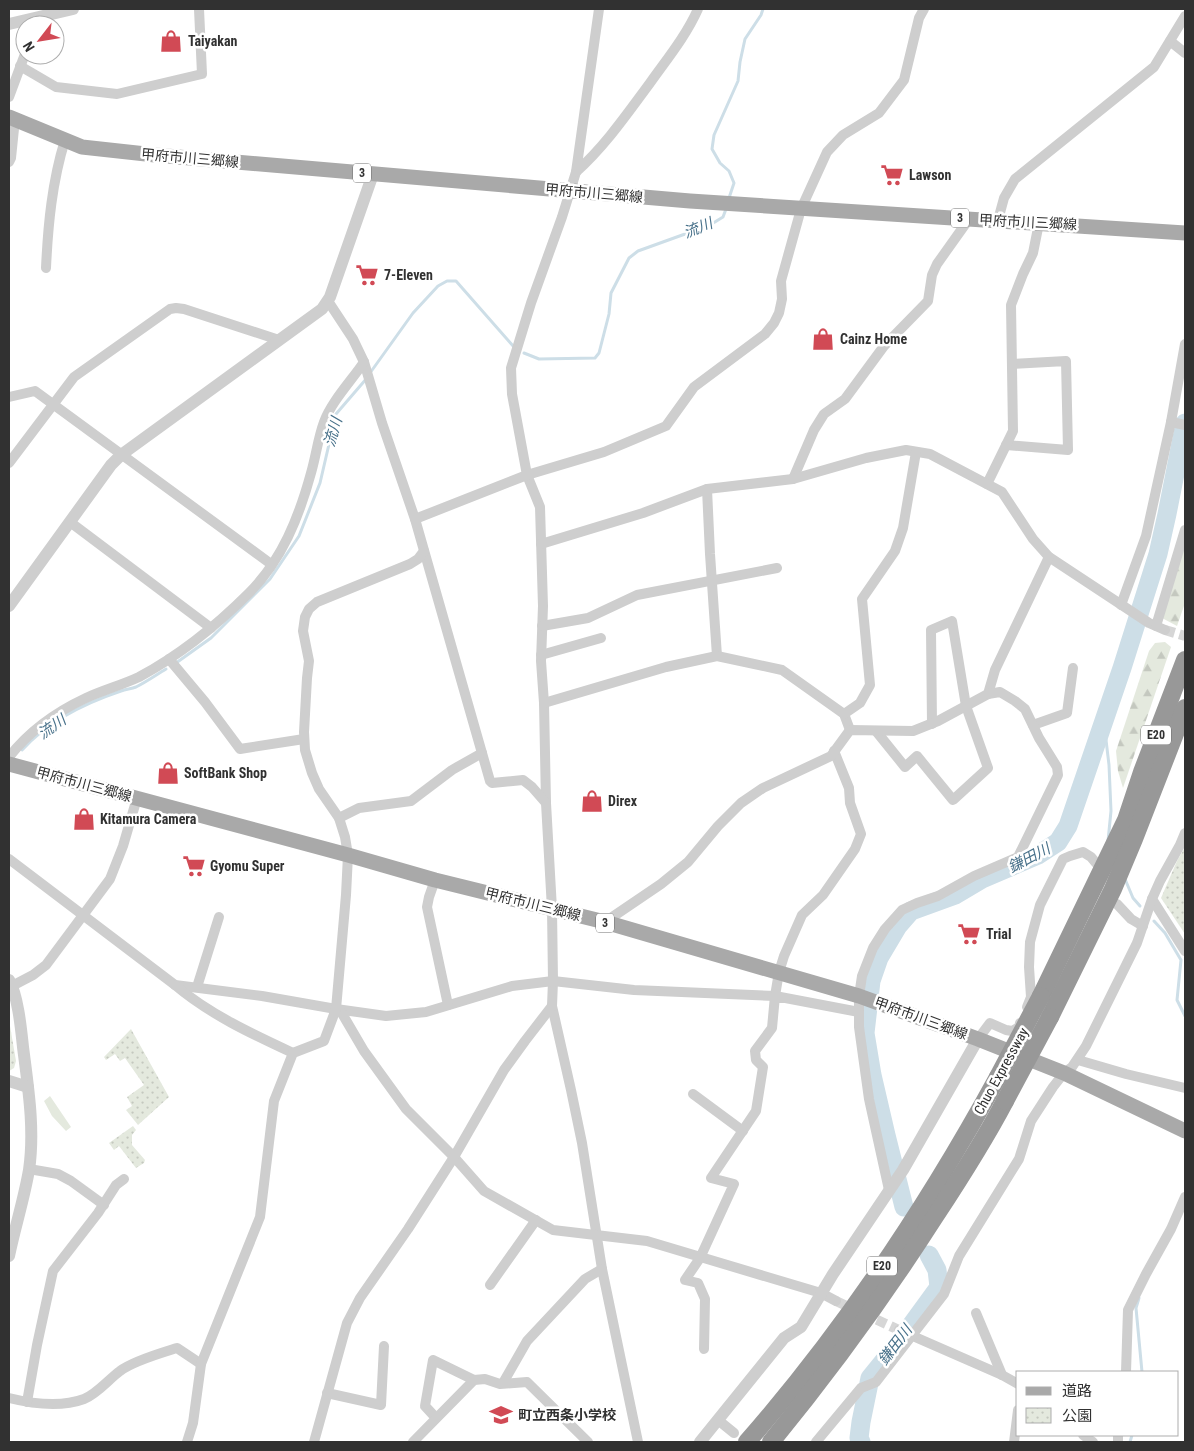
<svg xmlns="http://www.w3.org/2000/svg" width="1194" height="1451" font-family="'Roboto Condensed','Noto Sans JP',sans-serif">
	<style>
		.grass { fill: #e4e9de }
		.forest { fill: url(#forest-firs) }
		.park { fill: url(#park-dots) }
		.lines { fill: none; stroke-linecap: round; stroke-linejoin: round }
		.stream { stroke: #cddee7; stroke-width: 3 }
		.river { stroke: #cddee7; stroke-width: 19 }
		.minor-tunnel { stroke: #d6d6d6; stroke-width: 10; stroke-dasharray: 10 5; stroke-linecap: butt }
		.minor { stroke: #cecece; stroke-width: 10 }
		.tertiary { stroke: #cecece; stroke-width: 12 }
		.primary { stroke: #a9a9a9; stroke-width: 15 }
		.motorway { stroke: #989898; stroke-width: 18 }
		.motorway-bridge { stroke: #989898; stroke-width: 18 }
		.labels { text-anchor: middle; stroke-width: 5; stroke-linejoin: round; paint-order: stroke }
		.shield { fill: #fff; stroke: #6f6f6f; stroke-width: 1 }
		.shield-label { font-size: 12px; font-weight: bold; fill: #313131 }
		.poi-label { font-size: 14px; font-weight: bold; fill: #313131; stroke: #fff; text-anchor: start }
		.street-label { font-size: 14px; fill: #313131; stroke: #fff }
		.water-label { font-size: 15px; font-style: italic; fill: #48718a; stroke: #fff }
	</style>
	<defs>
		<pattern id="forest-firs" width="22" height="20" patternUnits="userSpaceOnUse" patternTransform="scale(1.25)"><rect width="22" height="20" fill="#e4e9de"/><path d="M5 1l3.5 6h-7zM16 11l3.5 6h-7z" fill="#c4c8bf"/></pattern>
		<pattern id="park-dots" width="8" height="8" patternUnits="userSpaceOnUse" patternTransform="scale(1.25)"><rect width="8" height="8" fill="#e4e9de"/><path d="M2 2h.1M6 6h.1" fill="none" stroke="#c4c8bf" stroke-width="1.8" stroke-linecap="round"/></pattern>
	</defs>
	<rect width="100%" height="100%" fill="#fff"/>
	<!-- grass -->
	<path class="grass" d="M50,1096L71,1127L66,1131L52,1116L44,1101Z"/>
	<!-- forest -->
	<g class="forest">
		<path d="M1185,540V603L1177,626L1162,618Z"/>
		<path d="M1165,642L1171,647L1123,788L1118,771L1116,751L1149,651L1155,643Z"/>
	</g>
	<!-- park -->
	<g class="park">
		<path d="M1185,847V934L1161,898L1177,861Z"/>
		<path d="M9,1020L16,1061L14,1068L9,1071Z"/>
		<path d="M131,1029L169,1097L138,1125L126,1110L132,1106L127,1097L144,1085L125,1058L120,1061L115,1054L106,1060L104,1057Z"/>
		<path d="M133,1126L136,1130L132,1135V1145L145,1160L144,1163L136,1168L119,1146L114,1150L109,1143Z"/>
	</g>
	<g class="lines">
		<!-- stream -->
		<g class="stream">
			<path d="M729,198L734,183L729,171L720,163L712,149L714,135L738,81L740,62L745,39L761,15L763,9"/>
			<path d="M524,353L539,359L595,358L599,353L609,314L611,293L629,258L638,251L710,225L723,217L726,209"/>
			<path d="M370,373L413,313L438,286L447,281H456L514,347"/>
			<path d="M176,663L211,638L270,579L299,536L320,483L336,414L367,378"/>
			<path d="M1104,723L1109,765L1111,811L1108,841"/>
			<path d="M22,750C47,722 85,703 121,691C126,689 131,689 136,687C146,682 156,675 166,669"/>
			<path d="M1125,879L1133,898L1140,906"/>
			<path d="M1154,921L1165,933L1181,960L1177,1000L1185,1016"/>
			<path d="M1139,1298L1136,1308L1142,1372"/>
			<path d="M1130,1442L1132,1435"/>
		</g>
		<!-- river -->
		<g class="river">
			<path d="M904,1207L886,1135L872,1075L865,1033L871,981L879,958L898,926L911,911L955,895L982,879L1038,855L1058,842L1068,826L1122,668L1158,554L1167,514L1185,423"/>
			<path d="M861,1442L859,1438L861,1422L870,1378L896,1346L939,1287L937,1270L929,1255"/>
		</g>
		<!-- minor-tunnel -->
		<g class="minor-tunnel">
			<path d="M1165,630L1185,636"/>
			<path d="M836,1301L899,1330"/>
		</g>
		<!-- minor -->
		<g class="minor">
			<path d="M599,9L576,172L562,217L531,303L511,368L512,394L527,475L540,507L543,606L541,661L544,703L546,803L552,909L553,981L552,1006L571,1090L582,1143L602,1269L638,1442"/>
			<path d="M1170,41L1185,53"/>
			<path d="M20,66L56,87L117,94L202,74L199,9"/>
			<path d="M9,97L25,54"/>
			<path d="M9,162L11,158L15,119"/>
			<path d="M576,172C605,146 627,114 650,83C667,59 686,36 698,9"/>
			<path d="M998,220L1004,198L1015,179L1154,67L1185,16"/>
			<path d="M46,268C48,225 52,182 65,140"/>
			<path d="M328,301L353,339L364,362L382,423L415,519L490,781L492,783L523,780L532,787L546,803"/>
			<path d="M9,397L35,391L271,564"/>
			<path d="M1171,422L1185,425"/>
			<path d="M1006,445L1068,450L1066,361L1012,364"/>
			<path d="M9,463L74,377L170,309L176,308L184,309L279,340"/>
			<path d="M793,479L814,430L824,414L845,399L884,346L928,301L932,275L937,264L969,219"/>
			<path d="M987,484L1013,431L1011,305L1023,274L1033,253L1039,223"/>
			<path d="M707,489L710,554L717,656"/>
			<path d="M415,519L527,475L604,452L666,426L694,387L765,334L774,323L779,313L782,299L781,281L801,209L827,152L843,135L879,113L904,80L919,18L924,9"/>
			<path d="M70,522L211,628"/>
			<path d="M541,544L643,513L707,489L793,479L866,458L906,450L930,454L1002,492L1033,539L1049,557L1149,623L1165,630"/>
			<path d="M1121,605L1146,536L1171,422L1185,344"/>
			<path d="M542,626L588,618L637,595L777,568"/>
			<path d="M1156,626L1185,530"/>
			<path d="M541,655L601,638"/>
			<path d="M169,659L205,702L240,749L304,739"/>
			<path d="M544,703L666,667L717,656L782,670L844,714L850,730"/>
			<path d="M844,714L860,703L870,685L862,599L895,551L903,528L916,452"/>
			<path d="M1033,725L1067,713L1073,668"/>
			<path d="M876,731L905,767L917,756L953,800L988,768L966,706L952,621L931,630L932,724"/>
			<path d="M9,757C30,730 56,712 86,698C103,690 122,685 139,677C180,655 216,626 249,593C282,560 299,517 311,473C316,456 318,438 324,422C331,402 352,380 364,362"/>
			<path d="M339,818L359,808L411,801L452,770L482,753"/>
			<path d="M9,859L175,985L262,996L336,1009L386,1016L426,1012L512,986L553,981L634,990L775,996L779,972L784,956L802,915L823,895L855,849L861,834L850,803L849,788L834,751"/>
			<path d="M435,880L429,897L427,907L448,1005"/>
			<path d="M1152,899L1185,951"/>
			<path d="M1117,904L1131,919L1143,926"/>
			<path d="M605,922L661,884L688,862L718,826L741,803L763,788L831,756L850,730L913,731L938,721L988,694L995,670L1049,557"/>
			<path d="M175,985C209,1014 252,1034 293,1053"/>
			<path d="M12,986L33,975L46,965L110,879L123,846L137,798"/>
			<path d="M197,987L219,917"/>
			<path d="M1027,1007L1031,997L1029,967L1030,942L1040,905L1063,859L1070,856L1083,852L1091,857L1096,863"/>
			<path d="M340,1010L364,1051L406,1109L454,1157L484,1191L553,1230L647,1241L821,1293L836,1301"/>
			<path d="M978,1039L990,1023L1006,1030L1012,1031L1019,1027L1020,1023"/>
			<path d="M1078,1060L1126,1074L1185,1088"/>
			<path d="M693,1094L743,1131"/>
			<path d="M29,1169L58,1174L71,1181L104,1205"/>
			<path d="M889,1190L869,1099L859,1027V996L862,976L873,948L885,929L902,910L917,903L938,896L974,876L1018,857L1058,775L1057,767L1039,738L1025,709L1015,701L1000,692L988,694"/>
			<path d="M490,1285L536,1220"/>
			<path d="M976,1313L1002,1375"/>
			<path d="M899,1330L1002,1375L1018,1384"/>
			<path d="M704,1349L705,1299L698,1283L685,1280L700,1258L734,1184L711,1178L756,1111L763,1067L756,1060L755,1051L772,1028L775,996L859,1012"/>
			<path d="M1126,1372L1128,1310L1146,1274L1171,1229L1185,1197"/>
			<path d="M503,1383L527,1341L585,1279L602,1269"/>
			<path d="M327,1393L381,1405L384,1346"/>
			<path d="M9,1398C33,1404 60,1408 84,1399C97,1394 109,1379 120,1371C133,1361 161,1353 177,1348L201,1364"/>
			<path d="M27,1402L37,1345L53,1271L98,1213L116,1185L124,1179"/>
			<path d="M436,1418L425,1406L433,1360L474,1380"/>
			<path d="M718,1420L734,1433"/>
			<path d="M1083,1435L1093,1442"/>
			<path d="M187,1442L193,1423L201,1364L260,1217L274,1101L293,1053L324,1041L336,1009L346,895L348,855L345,837L339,818L319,789L312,773L305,750L304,732L307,678L309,661L303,631L305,617L309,609L317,602L410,564L418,559L424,551"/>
			<path d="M314,1442L347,1323L360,1298L408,1229L454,1157L504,1070L525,1041L552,1006"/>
			<path d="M413,1442L474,1380L485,1379L500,1384L527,1382L588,1442"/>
			<path d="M816,1442L861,1388L876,1382L944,1294L959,1256L1019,1159L1031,1121L1053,1087L1064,1073L1072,1067L1086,1046L1137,943L1152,899L1160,881L1180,845L1185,833"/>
			<path d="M1014,1442L1018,1410"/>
			<path d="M1118,1442V1435"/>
		</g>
		<!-- tertiary -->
		<g class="tertiary">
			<path d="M9,24L73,9"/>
			<path d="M9,606L111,465L121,455L322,309L330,297L373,174"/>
			<path d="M9,980C18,996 21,1028 23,1047C28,1087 35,1129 29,1170C24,1199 15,1227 9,1256"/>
			<path d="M9,1081L28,1087"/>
			<path d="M700,1442L784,1338L801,1327L833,1274L903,1170L978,1039"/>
		</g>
		<!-- primary -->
		<g class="primary">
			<path d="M9,117L82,147L155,155L690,201L1185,233"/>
			<path d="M9,764L348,855L435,880L605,922L859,996L978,1039L1064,1073L1185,1131"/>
		</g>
		<!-- motorway -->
		<g class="motorway">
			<path d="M1041,996L1126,820L1142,772L1185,660"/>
			<path d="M1050,1017L1113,889L1134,839L1185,708"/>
			<path d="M747,1442C844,1331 927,1207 998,1077"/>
			<path d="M771,1442C830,1370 884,1296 934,1218C959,1180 984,1141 1005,1101"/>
		</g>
		<!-- motorway-bridge -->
		<g class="motorway-bridge">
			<path d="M998,1077L1041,996"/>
			<path d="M1005,1101L1050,1017"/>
		</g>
	</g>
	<!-- icons -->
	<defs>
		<symbol id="shop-bare" viewBox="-9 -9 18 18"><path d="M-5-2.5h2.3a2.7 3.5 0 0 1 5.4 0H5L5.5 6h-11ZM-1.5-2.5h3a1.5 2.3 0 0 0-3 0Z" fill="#d14a55" stroke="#fff" stroke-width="2.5" paint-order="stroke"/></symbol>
		<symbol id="supermarket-bare" viewBox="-9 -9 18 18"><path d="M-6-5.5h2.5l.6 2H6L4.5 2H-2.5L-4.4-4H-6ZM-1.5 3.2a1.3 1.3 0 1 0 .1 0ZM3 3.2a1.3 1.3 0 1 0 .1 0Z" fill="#d14a55" stroke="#fff" stroke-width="2.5" paint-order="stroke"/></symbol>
		<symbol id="school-bare" viewBox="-9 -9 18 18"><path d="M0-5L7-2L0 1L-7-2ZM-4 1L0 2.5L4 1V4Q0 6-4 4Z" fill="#d14a55" stroke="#fff" stroke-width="2.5" paint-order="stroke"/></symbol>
	</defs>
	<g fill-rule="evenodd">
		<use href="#shop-bare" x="155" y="25" width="32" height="32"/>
		<use href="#supermarket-bare" x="876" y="159" width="32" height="32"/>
		<use href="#supermarket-bare" x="351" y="259" width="32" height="32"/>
		<use href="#shop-bare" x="807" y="323" width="32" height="32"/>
		<use href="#shop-bare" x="152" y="757" width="32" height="32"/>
		<use href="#shop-bare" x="576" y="785" width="32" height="32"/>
		<use href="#shop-bare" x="68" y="803" width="32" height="32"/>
		<use href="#supermarket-bare" x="178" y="850" width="32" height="32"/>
		<use href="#supermarket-bare" x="953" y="918" width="32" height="32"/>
		<use href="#school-bare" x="485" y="1399" width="32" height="32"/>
	</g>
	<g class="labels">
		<!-- shield labels -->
		<g class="shield">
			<rect x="353" y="163.5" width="18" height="19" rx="4"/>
			<rect x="951" y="208.5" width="18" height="19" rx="4"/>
			<rect x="1141" y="725.5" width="30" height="19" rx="4"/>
			<rect x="596" y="913.5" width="18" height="19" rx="4"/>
			<rect x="867" y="1256.5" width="30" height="19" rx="4"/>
		</g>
		<g class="shield-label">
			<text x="362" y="177">3</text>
			<text x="960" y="222">3</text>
			<text x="1156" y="739">E20</text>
			<text x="605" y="927">3</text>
			<text x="882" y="1270">E20</text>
		</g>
		<!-- poi labels -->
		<g class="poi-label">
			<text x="188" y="46">Taiyakan</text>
			<text x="909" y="180">Lawson</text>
			<text x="384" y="280">7-Eleven</text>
			<text x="840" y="344">Cainz Home</text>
			<text x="184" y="778">SoftBank Shop</text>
			<text x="608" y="806">Direx</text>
			<text x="100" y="824">Kitamura Camera</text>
			<text x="210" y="871">Gyomu Super</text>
			<text x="986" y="939">Trial</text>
			<text x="518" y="1420">町立西条小学校</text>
		</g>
		<!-- street labels -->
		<g class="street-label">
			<text transform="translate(190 158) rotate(5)" y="5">甲府市川三郷線</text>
			<text transform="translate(594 193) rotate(5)" y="5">甲府市川三郷線</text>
			<text transform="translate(1028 222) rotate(3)" y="5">甲府市川三郷線</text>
			<text transform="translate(84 784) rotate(15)" y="5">甲府市川三郷線</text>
			<text transform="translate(533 904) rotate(14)" y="5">甲府市川三郷線</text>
			<text transform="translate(921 1018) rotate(20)" y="5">甲府市川三郷線</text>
			<text transform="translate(1001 1071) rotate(-61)" y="5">Chuo Expressway</text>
		</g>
		<!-- water labels -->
		<g class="water-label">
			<text transform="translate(698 228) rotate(-22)" y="5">流川</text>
			<text transform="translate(333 432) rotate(-74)" y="5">流川</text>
			<text transform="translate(52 727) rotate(-35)" y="5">流川</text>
			<text transform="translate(1029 858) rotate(-28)" y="5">鎌田川</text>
			<text transform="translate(895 1345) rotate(-53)" y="5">鎌田川</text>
		</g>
	</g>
	<!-- border -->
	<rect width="1194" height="1451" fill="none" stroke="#313131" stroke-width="20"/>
	<!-- legend -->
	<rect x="1016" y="1371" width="162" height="65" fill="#ffffff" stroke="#adadad"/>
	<rect x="1026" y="1387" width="25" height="8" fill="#a9a9a9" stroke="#adadad"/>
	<text x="1062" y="1396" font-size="15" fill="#313131">道路</text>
	<rect x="1026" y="1408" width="25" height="15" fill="url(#park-dots)" stroke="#adadad"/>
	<text x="1062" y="1421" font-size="15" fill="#313131">公園</text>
	<!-- north arrow -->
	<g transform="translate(40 40) rotate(239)"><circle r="24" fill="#ffffff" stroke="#adadad"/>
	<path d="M0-4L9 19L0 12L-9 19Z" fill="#d14a55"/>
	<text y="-8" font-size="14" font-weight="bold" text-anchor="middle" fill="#313131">N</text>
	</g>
</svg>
